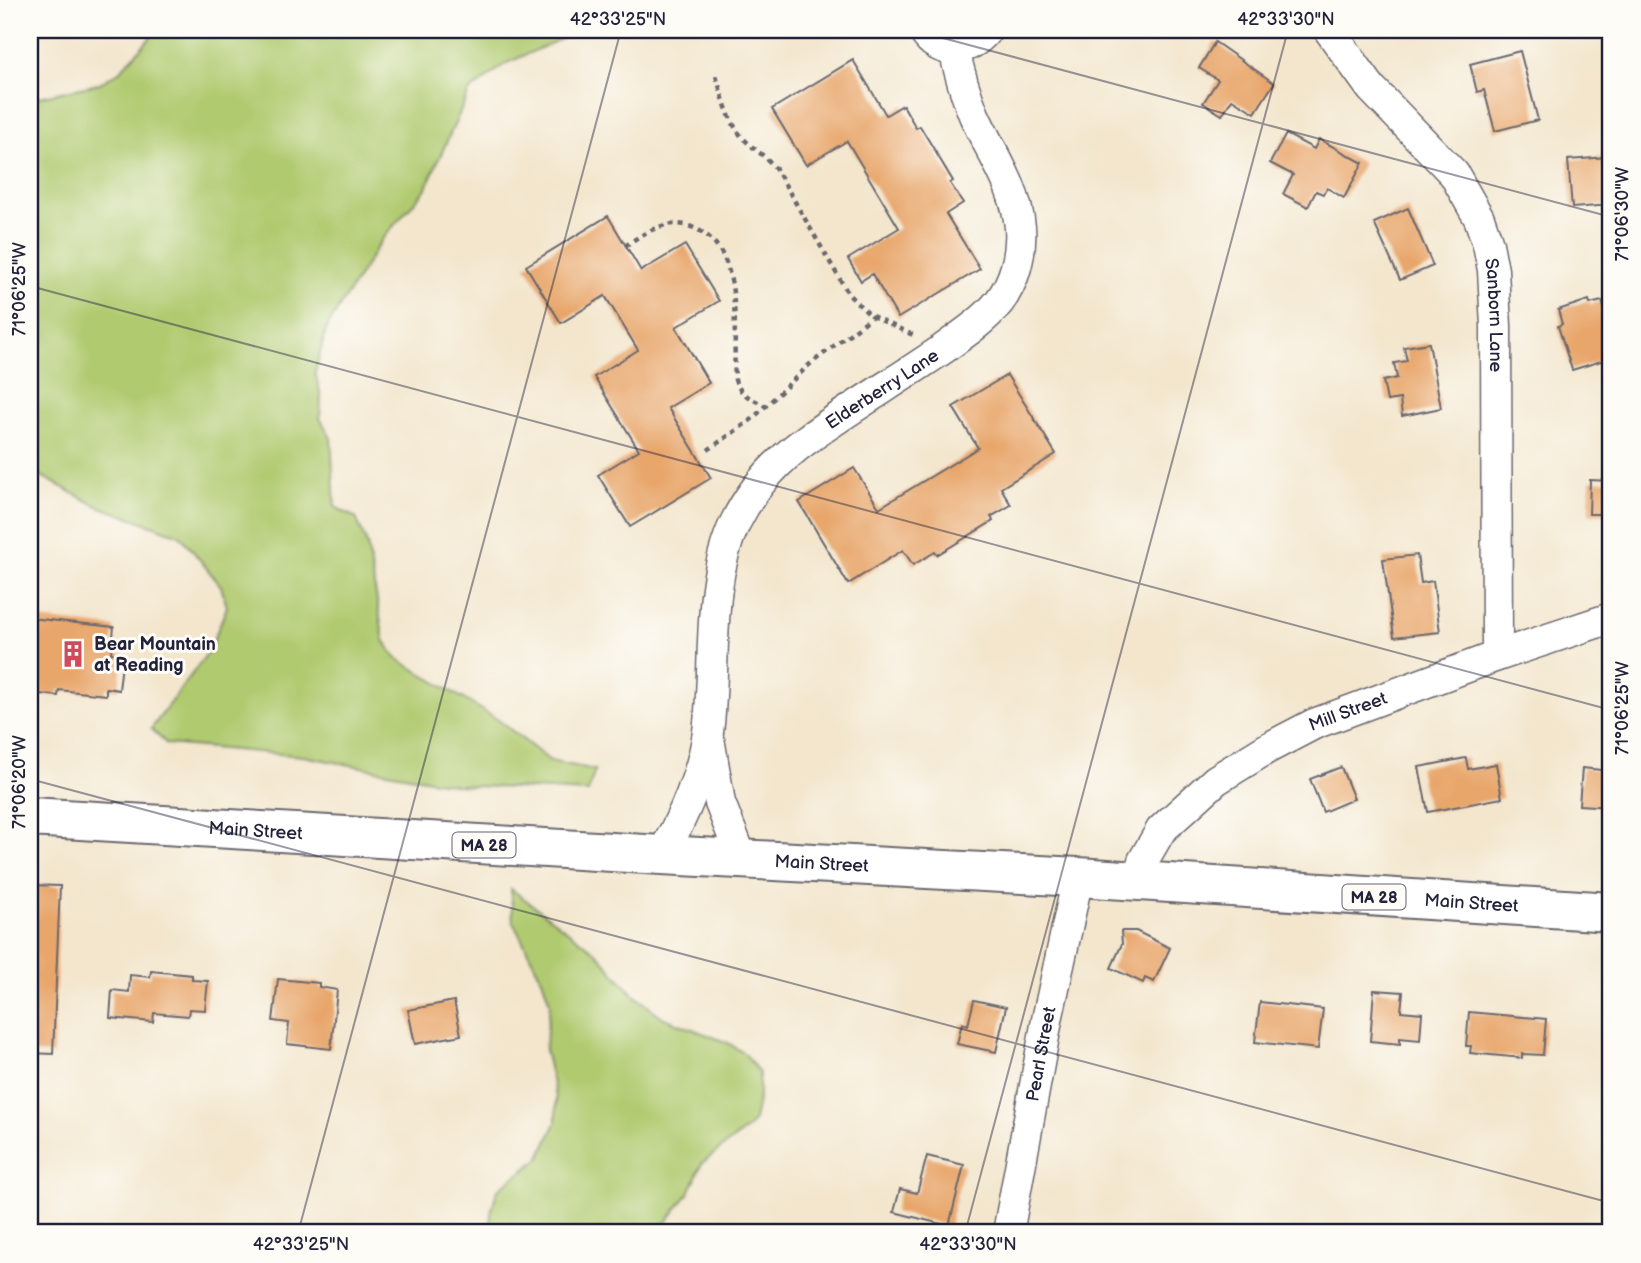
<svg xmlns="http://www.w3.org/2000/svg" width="1641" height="1263" font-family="'Balsamiq Sans',sans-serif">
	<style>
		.green { fill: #b0ca6f; stroke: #697655; stroke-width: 2 }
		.building { fill: #e8a66b }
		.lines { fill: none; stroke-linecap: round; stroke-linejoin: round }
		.minor-casing { stroke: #6b676e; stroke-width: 33 }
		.primary-casing { stroke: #6b676e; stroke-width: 42 }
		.path { stroke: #6b676e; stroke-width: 4.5; stroke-dasharray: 5 5; stroke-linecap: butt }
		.minor { stroke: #fff; stroke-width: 30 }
		.primary { stroke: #fff; stroke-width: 38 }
		.ticks { fill: none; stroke: #22223b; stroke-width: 2; stroke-opacity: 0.45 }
		.labels { text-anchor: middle; stroke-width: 6; stroke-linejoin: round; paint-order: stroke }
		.shield { fill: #fdfcf7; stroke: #646373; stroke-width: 2 }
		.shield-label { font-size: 16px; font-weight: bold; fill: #22223b }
		.street-label { font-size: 18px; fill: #22223b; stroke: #fdfcf7 }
		.poi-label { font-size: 18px; font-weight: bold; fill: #22223b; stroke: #fdfcf7; text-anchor: start }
		.neatline { fill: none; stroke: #22223b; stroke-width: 2.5 }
		.ticks-label { font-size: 18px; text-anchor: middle; fill: #22223b }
	</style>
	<rect width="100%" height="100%" fill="#fdfcf7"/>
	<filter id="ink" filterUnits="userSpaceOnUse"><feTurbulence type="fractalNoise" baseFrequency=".0143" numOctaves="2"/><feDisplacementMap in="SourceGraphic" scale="14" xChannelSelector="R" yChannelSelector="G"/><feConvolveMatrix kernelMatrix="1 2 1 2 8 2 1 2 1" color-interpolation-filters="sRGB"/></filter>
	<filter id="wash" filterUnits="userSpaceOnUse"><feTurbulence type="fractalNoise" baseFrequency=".00686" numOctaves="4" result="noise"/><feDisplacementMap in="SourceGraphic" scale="28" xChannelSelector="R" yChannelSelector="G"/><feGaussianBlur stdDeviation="1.57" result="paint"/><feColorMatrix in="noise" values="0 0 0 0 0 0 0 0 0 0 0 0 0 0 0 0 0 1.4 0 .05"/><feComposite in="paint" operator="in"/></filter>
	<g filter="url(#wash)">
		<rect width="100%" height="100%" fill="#f3e6cd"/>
		<!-- green -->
		<g class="green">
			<path d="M139,30H577L572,34L505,64L469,92L425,190L383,238L327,327L315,372L321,396L320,418L331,438L335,507L356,518L367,544L384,640L396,658L497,719L550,761L595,770L588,792L457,785L303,756L167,744L151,729L209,651L227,607L221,586L180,535L95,505L30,470V374L38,341L39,295L30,280V99L98,84L119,72L152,36Z"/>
			<path d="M511,889L596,952L633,994L662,1017L728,1043L746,1055L759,1073V1096L754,1120L748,1128L702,1163L689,1193L663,1226L661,1233H490L491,1213L497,1190L539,1159L556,1123V1097L545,1050L550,1003L542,979L513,922Z"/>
		</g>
		<g id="blocks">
			<!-- building -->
			<g class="building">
				<path d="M1215,42L1274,83L1255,113L1232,99L1222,115L1203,103L1218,80L1199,68Z"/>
				<path d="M1520,51L1538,120L1495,131L1484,90L1477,92L1470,64Z"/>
				<path d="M853,60L886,115L903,105L916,128L920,126L953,181L950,183L963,203L946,214L980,269L898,318L872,274L861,281L848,259L899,228L847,141L806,165L772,109Z"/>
				<path d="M1286,134L1314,149L1319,139L1363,163L1344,198L1327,188L1323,194L1316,191L1308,207L1283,194L1293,175L1270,163Z"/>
				<path d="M1608,157L1611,205L1572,208L1568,160Z"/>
				<path d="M1408,208L1433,266L1400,280L1374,223Z"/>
				<path d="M608,216L641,271L685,245L719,301L676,327L709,383L668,408L711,478L630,527L598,475L639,450L594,377L638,350L605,296L561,323L526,266Z"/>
				<path d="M1589,300L1590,304L1602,301L1609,322L1605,323L1611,344V358L1572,370L1558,326L1562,324L1558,310Z"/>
				<path d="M1429,343L1441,408L1402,416L1400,399L1387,401L1383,381L1397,378L1394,363L1407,361L1404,347Z"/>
				<path d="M1007,375L1056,454L1001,488L1011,505L991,517L993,521L937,555L935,552L913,565L903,550L848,584L799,502L854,468L879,508L978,448L953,407Z"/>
				<path d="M1590,480L1611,481V514H1589Z"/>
				<path d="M1417,555L1421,583L1433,581L1440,632L1394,637L1383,559Z"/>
				<path d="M30,618L114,627L111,653L123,655L119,690L106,688V695L59,690L58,696L30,693Z"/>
				<path d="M1466,758L1468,769L1496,764L1502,798L1428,812L1419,767Z"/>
				<path d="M1341,767L1354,799L1323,812L1310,779Z"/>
				<path d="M1582,768L1611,771V807L1579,805Z"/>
				<path d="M30,885L60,886L53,1054L30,1053Z"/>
				<path d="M1121,931H1136L1170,948L1154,982L1145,978L1143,983L1111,968L1122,944Z"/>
				<path d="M151,971L192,975V980L208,981L205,1010L189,1009L188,1016L154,1013L153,1022L110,1018L112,990L129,992L130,975L150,977Z"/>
				<path d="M278,979L319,983V987L337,990L331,1049L287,1044L289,1023L273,1021Z"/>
				<path d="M1374,990L1403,992L1401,1011L1422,1013L1420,1040L1400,1038V1044L1370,1041Z"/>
				<path d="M974,1000L1006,1007L996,1052L957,1044L962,1023L968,1025Z"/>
				<path d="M454,1001L461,1035L415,1044L408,1010Z"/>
				<path d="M1260,1002L1323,1009L1318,1049L1255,1042Z"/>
				<path d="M1469,1012L1546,1019L1543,1055L1522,1054V1058L1470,1053L1471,1046H1466Z"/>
				<path d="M927,1156L964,1165L949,1226L894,1212L900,1189L917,1193Z"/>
			</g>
		</g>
	</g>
	<g filter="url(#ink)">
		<use href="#blocks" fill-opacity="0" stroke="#6b676e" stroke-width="2"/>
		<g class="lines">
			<defs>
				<g id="minor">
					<path d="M923,30C939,58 969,52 987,30"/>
					<path id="s1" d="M1329,30L1371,88L1454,174L1479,218L1488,244L1493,270L1496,326L1497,656"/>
					<path d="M710,744L720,803L742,859"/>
					<path id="s2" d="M662,855C683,817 702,776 708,732C717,665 705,586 735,523C751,490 776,462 806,440C850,408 898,380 943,349C963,334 984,321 999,302C1015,281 1022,253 1020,227C1016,186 990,151 974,115C965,93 959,72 954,49"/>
					<path id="s3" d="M1137,881L1143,861L1161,830L1216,780L1268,748L1314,724L1497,656L1611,618"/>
					<path id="s4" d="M1008,1233L1047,1020L1078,877"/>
				</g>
				<g id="primary">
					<path id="s5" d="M30,817L662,855L1078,877L1611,912"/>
				</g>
			</defs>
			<!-- minor casing -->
			<use href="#minor" class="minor-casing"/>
			<!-- primary casing -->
			<use href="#primary" class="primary-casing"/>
			<!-- path -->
			<g class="path">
				<path d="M716,76C722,94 727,117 739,133C749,147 765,154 776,169L849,295L870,315L915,336"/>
				<path d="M625,246C647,231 668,217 694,228C747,250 732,334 735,380C740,395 752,399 766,406"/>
				<path d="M708,450L751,420L809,365L873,316"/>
			</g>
			<!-- minor -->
			<use href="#minor" class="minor"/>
			<!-- primary -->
			<use href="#primary" class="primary"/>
		</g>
	</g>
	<!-- ticks -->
	<path class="ticks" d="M913,30L1611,217M30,286L1611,710M30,779L1611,1203M298,1233L621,30M965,1233L1288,30"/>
	<!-- icons -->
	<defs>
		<symbol id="building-bare" viewBox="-9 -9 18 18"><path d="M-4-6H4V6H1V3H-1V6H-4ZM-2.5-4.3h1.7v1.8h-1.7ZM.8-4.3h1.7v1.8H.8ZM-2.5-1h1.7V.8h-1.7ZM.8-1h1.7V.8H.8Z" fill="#d1495b" stroke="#fdfcf7" stroke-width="2.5" paint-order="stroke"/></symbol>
	</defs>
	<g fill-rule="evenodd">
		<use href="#building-bare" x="54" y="635" width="38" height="38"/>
	</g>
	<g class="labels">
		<!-- shield labels -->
		<g class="shield">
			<rect x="452.5" y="832.5" width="63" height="25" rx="5"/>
			<rect x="1342.5" y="884.5" width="63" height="25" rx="5"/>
		</g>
		<g class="shield-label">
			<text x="484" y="851">MA 28</text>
			<text x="1374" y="903">MA 28</text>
		</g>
		<!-- street labels -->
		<g class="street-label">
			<text dy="6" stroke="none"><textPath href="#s1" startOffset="341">Sanborn Lane</textPath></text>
			<text dy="6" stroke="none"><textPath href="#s2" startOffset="546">Elderberry Lane</textPath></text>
			<text dy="6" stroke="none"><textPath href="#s3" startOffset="280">Mill Street</textPath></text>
			<text dy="6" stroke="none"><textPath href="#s5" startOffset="226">Main Street</textPath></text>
			<text dy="6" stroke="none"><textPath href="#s5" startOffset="793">Main Street</textPath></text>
			<text dy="6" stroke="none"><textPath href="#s5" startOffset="1444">Main Street</textPath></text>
			<text dy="6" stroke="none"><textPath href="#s4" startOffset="182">Pearl Street</textPath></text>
		</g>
		<!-- poi labels -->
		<g class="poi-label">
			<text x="94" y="650">Bear Mountain<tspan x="94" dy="21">at Reading</tspan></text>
		</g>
	</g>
	<!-- margin -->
	<rect width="1641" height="1263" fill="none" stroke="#fdfcf7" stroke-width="77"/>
	<rect x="38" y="38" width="1564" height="1186" class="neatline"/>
	<g class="ticks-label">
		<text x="618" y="25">42°33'25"N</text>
		<text x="1286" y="25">42°33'30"N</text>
		<text transform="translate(1622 214) rotate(-90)" y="6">71°06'30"W</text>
		<text transform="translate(19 289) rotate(-90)" y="6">71°06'25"W</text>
		<text transform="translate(1622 708) rotate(-90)" y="6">71°06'25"W</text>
		<text transform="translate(19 782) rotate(-90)" y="6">71°06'20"W</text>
		<text x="301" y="1250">42°33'25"N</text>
		<text x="968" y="1250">42°33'30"N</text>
	</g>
</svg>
